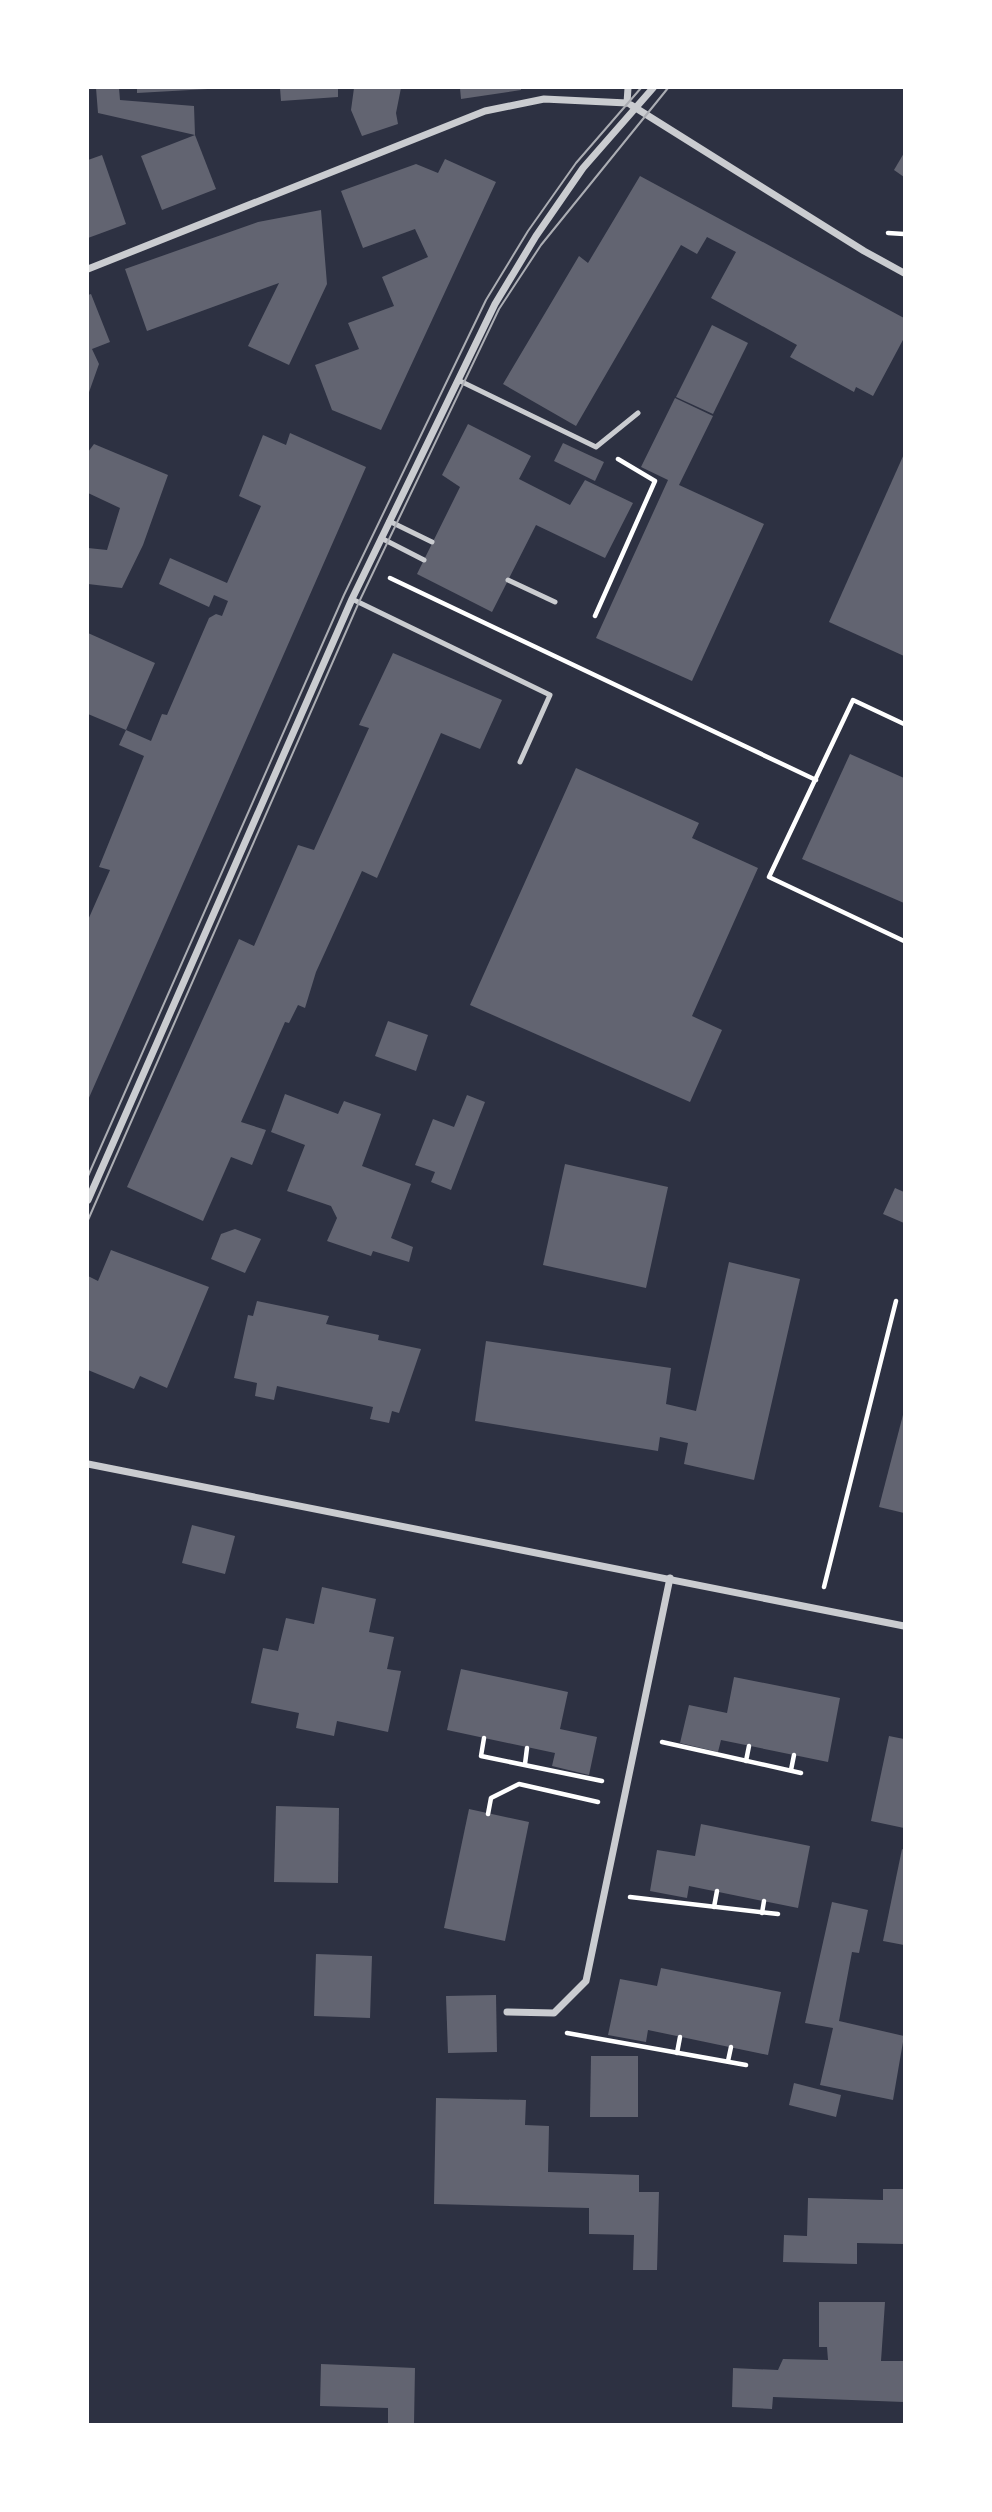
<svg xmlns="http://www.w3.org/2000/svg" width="992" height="2512" font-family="Inter,sans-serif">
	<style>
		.building { fill: #626471 }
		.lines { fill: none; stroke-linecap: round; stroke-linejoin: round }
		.path { stroke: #fff; stroke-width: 4.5 }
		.service { stroke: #caccd0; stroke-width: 5 }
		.minor { stroke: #caccd0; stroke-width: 7 }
		.tram { stroke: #abadb3; stroke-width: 2 }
	</style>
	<rect width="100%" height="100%" fill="#2d3142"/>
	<!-- building -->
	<g class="building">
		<path d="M96,88H119L120,100L194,106L195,135L98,113Z"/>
		<path d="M137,88H208V89L137,93Z"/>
		<path d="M280,88H338V97L281,101Z"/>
		<path d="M354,88H401L396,113L398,124L362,136L351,110Z"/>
		<path d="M460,88H521V90L461,99Z"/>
		<path d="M195,135L216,189L162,210L141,156Z"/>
		<path d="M904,153V177L894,170Z"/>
		<path d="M102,155L126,224L88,238V160Z"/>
		<path d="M445,159L496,182L381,430L332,410L315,365L359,349L348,323L394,306L382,277L428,257L415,229L363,248L341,191L416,164L438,173Z"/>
		<path d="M640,176L904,318V338L873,396L856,387L854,392L790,357L797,345L711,298L736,252L707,237L697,254L681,245L576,426L503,384L579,256L588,263Z"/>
		<path d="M321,210L327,284L289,365L248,346L279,283L147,331L125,269L258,222Z"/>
		<path d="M91,294L110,342L92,349L99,364L88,395V295Z"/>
		<path d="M712,325L748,343L713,414L676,397Z"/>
		<path d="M675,398L713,416L679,485L764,524L692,681L596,638L668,480L641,467Z"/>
		<path d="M468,424L531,456L519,479L570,505L585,480L633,503L605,558L536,525L492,612L417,574L460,487L442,475Z"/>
		<path d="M290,433L366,467L88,1100V920L110,870L99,867L144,756L119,745L126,730L88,714V633L155,663L126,730L151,741L162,714L167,715L209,618L216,614L222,616L228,601L214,595L209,607L159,584L170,558L227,583L261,506L239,496L263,435L286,445Z"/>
		<path d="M563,443L604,462L595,481L554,461Z"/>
		<path d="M94,444L168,475L143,545L122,588L88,584V548L107,550L120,508L88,493V452Z"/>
		<path d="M904,454V656L829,622Z"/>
		<path d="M393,653L502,700L480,749L441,733L377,878L362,871L316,972L305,1008L298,1005L289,1023L285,1022L241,1122L266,1130L252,1165L231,1157L203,1221L127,1187L239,939L254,946L298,845L314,850L369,728L359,725Z"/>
		<path d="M850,754L904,778V903L802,859Z"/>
		<path d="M576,768L699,823L692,838L758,868L692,1016L722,1030L690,1102L470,1005Z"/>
		<path d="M388,1021L428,1035L416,1071L375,1056Z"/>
		<path d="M285,1094L338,1114L344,1101L381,1114L362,1166L411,1184L391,1238L413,1247L409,1262L373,1251L371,1256L327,1241L337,1218L331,1206L287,1191L305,1145L271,1132Z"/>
		<path d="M467,1095L485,1102L451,1190L431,1182L435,1172L415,1165L433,1119L454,1127Z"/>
		<path d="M565,1164L668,1187L646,1288L543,1265Z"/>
		<path d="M895,1188L904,1192V1223L883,1214Z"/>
		<path d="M235,1229L261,1239L245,1273L211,1259L221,1234Z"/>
		<path d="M111,1250L209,1287L167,1388L140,1376L134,1389L88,1370V1276L98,1281Z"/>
		<path d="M729,1262L800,1279L754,1480L684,1464L688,1443L660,1437L658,1451L475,1421L486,1341L671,1368L666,1404L696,1411Z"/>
		<path d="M257,1301L329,1316L326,1324L379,1335L378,1340L421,1349L399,1413L392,1411L389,1423L370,1419L373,1407L277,1386L274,1400L255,1396L257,1383L234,1378L248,1315L253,1316Z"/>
		<path d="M904,1411V1513L879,1507Z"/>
		<path d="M192,1525L235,1536L225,1574L182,1563Z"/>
		<path d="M322,1587L376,1599L369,1632L394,1637L387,1669L401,1671L388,1732L337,1721L334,1736L296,1728L299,1713L251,1703L263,1648L278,1651L286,1618L314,1624Z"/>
		<path d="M461,1669L568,1692L560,1729L597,1737L589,1775L552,1766L555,1753L447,1730Z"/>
		<path d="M734,1677L840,1698L828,1762L721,1740L718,1752L680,1743L689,1705L727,1713Z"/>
		<path d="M889,1736L904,1739V1828L871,1821Z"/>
		<path d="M276,1806L339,1808L338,1883L274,1882Z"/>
		<path d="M469,1809L529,1822L505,1941L444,1928Z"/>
		<path d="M701,1824L810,1846L798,1908L689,1886L687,1898L650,1891L657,1850L695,1856Z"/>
		<path d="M902,1849L904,1850V1945L883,1941Z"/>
		<path d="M832,1902L868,1910L859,1953L852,1952L839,2021L904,2036L893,2100L820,2085L833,2028L805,2023Z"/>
		<path d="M316,1954L372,1956L370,2018L314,2016Z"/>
		<path d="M661,1968L781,1992L768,2055L648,2030L646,2042L608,2035L620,1979L657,1986Z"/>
		<path d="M496,1995L497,2052L448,2053L446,1996Z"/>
		<path d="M591,2056H638V2117H590Z"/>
		<path d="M794,2083L841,2095L836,2117L789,2105Z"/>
		<path d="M436,2098L526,2100L525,2125L549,2126L548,2172L639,2175V2192H659L657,2270H633L634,2235L589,2234V2208L434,2204Z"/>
		<path d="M883,2189H904V2244L857,2243V2264L783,2262L784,2235L807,2236L808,2198L883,2200Z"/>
		<path d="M819,2302H885L881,2361H904V2402L773,2397L772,2409L732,2407L733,2368L778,2370L783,2359L828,2360L827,2347H819Z"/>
		<path d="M321,2364L415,2368L414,2424H388V2408L320,2406Z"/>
	</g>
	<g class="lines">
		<!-- path -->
		<g class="path">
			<path d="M888,233L904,234"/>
			<path d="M390,578L816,780"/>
			<path d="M595,616L655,481L618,459"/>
			<path d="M904,724L853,700L769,877L904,941"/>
			<path d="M824,1587L896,1301"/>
			<path d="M484,1738L481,1756L602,1781"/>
			<path d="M662,1742L801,1773"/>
			<path d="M746,1761L749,1746"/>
			<path d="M525,1764L527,1748"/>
			<path d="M791,1770L794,1755"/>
			<path d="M488,1814L491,1798L519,1784L598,1802"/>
			<path d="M630,1897L778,1914"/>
			<path d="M714,1907L717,1891"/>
			<path d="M762,1913L764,1901"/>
			<path d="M567,2033L746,2065"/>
			<path d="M677,2053L680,2037"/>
			<path d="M728,2061L731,2047"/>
		</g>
		<!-- service -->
		<g class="service">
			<path d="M458,380L596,447L638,413"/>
			<path d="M389,521L432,542"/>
			<path d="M381,538L424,560"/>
			<path d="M508,580L555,602"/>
			<path d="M352,599L550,695L520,762"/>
		</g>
		<!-- minor -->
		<g class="minor">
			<path d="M627,103L628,88"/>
			<path d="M631,105L864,251L904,273"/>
			<path d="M88,269L485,111L544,99L627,103"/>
			<path d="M88,1200L352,599L495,304L536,236L583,168L653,88"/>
			<path d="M88,1464L904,1626"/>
			<path d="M507,2012L554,2013L586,1981L670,1578"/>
		</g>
		<!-- tram -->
		<g class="tram">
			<path d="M88,1176L344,595L486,300L528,231L576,163L641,88"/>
			<path d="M88,1220L359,602L499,309L541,245L668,88"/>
		</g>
	</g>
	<!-- border -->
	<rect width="992" height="2512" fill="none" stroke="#ffffff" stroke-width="178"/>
</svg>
